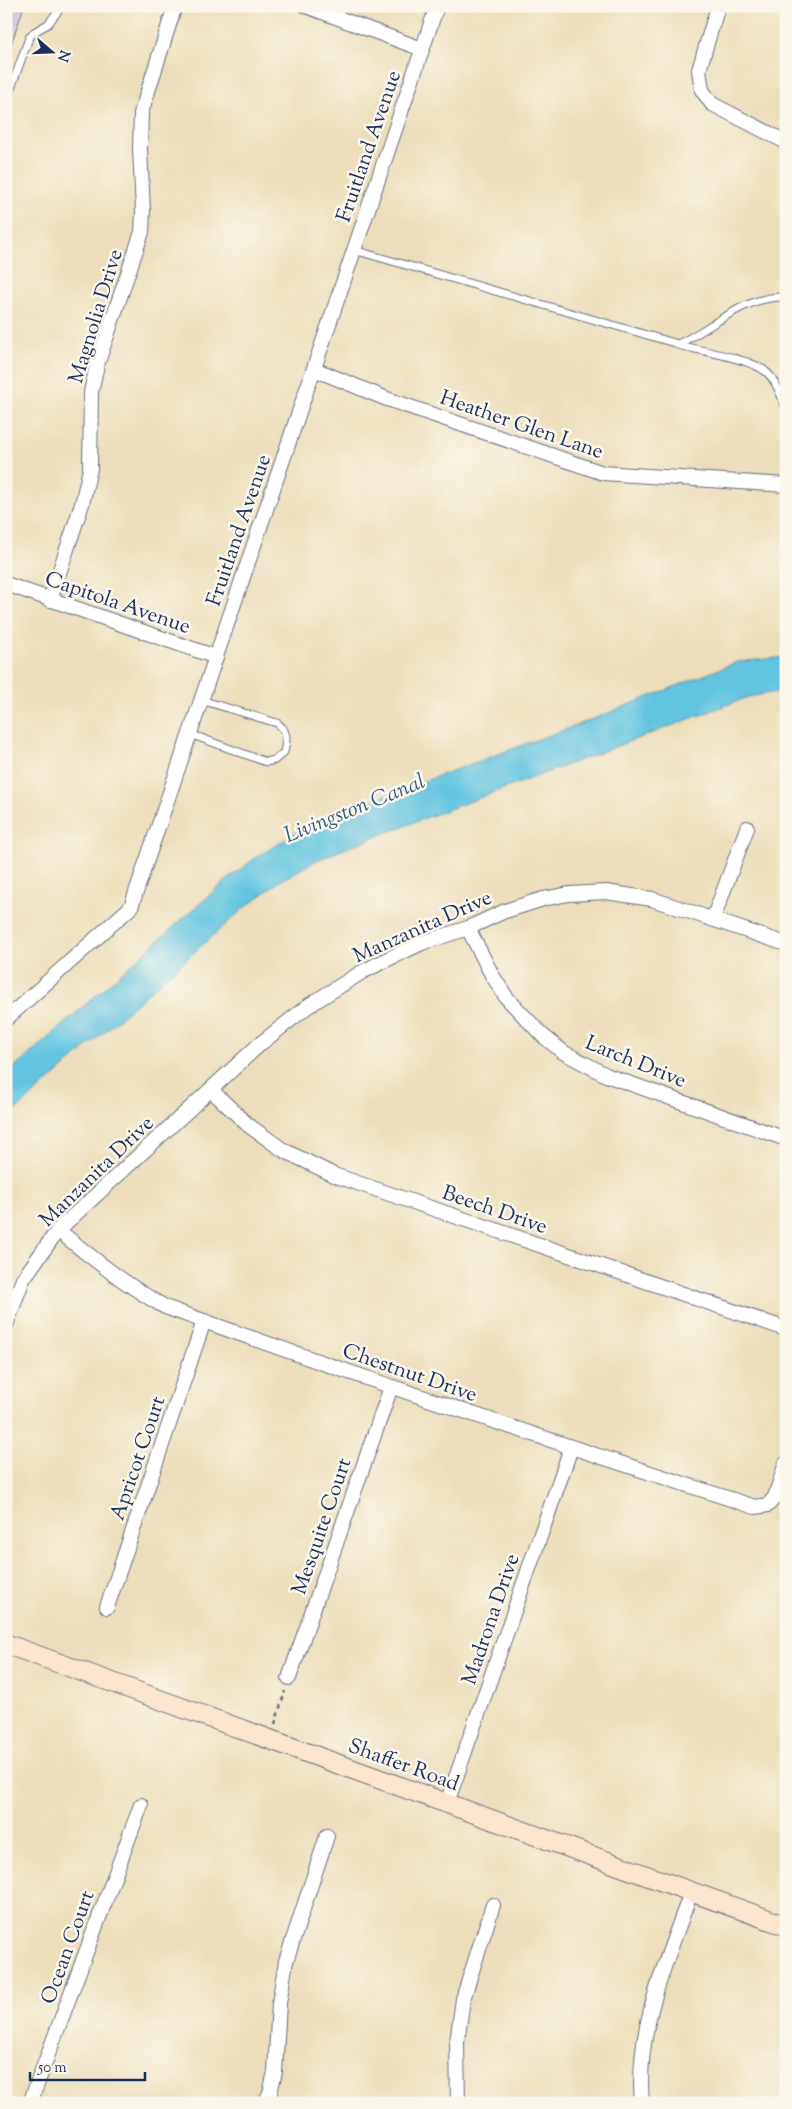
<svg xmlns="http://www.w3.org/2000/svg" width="792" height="2109" font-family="'Sorts Mill Goudy',serif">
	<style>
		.water { fill: #62c4e0; stroke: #3e7a9f }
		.building { fill: #c0b5e3 }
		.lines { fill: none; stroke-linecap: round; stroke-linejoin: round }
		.lane-casing { stroke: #646c7e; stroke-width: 9 }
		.street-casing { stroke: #646c7e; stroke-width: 16 }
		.secondary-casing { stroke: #646c7e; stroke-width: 21 }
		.path { stroke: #646c7e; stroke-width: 2.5; stroke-dasharray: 4 4; stroke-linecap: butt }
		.lane { stroke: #fff; stroke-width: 7 }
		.street { stroke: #fff; stroke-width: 14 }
		.secondary { stroke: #fce5cf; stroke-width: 19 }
		.labels { text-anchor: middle; stroke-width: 5; stroke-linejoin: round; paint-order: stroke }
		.street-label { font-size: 21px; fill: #1b2f5e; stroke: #fbf7ec }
		.water-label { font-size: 22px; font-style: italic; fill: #305c85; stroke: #fbf7ec }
	</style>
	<rect width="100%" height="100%" fill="#fbf7ec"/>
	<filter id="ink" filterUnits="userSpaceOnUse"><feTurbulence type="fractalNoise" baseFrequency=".02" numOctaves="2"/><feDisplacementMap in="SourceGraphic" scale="10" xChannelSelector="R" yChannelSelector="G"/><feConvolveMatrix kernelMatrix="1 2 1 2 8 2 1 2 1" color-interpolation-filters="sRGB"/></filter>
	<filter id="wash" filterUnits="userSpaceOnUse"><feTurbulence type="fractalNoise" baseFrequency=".0096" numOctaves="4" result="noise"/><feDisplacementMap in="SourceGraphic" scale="20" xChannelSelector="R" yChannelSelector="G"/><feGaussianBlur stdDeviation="1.12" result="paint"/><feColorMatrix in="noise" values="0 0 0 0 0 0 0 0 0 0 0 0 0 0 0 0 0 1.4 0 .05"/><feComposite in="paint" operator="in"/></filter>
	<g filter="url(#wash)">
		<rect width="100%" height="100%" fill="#ecdeba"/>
		<!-- water -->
		<path class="water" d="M786,657V690L748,697L359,843L317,860L280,881L244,908L6,1119V1075L221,885L255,858L299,831L351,808L583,723L737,662Z"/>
		<g id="blocks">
			<!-- building -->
			<path class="building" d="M6,6H24L8,53L6,52Z"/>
		</g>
	</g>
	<g filter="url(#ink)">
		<use href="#blocks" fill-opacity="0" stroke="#646c7e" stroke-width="1"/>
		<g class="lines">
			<defs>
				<g id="lane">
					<path d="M6,102L29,38L34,32L48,24L62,6"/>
					<path d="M354,250L678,344C713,328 745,295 786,297"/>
					<path d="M678,345C698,350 751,359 765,371C775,378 782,397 786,409"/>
					<path d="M190,734L266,762L275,760L284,752C287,739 288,731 277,723L201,700"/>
				</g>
				<g id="street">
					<path d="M306,6L422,49"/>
					<path d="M718,6L699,70L702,90L712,104L786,142"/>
					<path d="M314,369L387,399L603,473L786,485"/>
					<path d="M6,584L216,657"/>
					<path d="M50,600L82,504L90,469L91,392L97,365L142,232L143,211L140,148L141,113L175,6"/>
					<path d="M713,919L747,828"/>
					<path d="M468,928L492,975L506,997L542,1035L563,1052L606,1075L786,1139"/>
					<path d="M6,1019L131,907L437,6"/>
					<path d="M211,1090L248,1125L283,1150L334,1175L786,1329"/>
					<path d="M58,1230C93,1259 126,1285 165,1307C360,1378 557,1443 755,1507L768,1505L775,1497L786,1463"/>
					<path d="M6,1325L23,1279L58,1230L260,1044L308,1006L362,972L392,957L422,943L468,928L505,911L543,899L569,894L606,892L652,899L786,944"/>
					<path d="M107,1607L204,1321"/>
					<path d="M289,1678L391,1387"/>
					<path d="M447,1803L571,1448"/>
					<path d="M30,2103L141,1805"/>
					<path d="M265,2103L270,2093L275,2072L279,2003L286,1961L327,1836"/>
					<path d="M458,2103L457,2042L463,1999L493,1905"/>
					<path d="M642,2103C635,2028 667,1961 691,1892"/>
				</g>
				<path id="secondary" d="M6,1644L786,1926"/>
			</defs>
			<!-- lane casing -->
			<use href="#lane" class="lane-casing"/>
			<!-- street casing -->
			<use href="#street" class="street-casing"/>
			<!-- secondary casing -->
			<use href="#secondary" class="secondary-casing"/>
			<!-- path -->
			<path class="path" d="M275,1724L285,1691"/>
			<!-- lane -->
			<use href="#lane" class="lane"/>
			<!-- street -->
			<use href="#street" class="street"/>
			<!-- secondary -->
			<use href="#secondary" class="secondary"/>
		</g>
	</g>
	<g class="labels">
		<!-- street labels -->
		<g class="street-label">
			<text transform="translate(368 146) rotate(-71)" y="7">Fruitland Avenue</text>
			<text transform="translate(95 316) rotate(-73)" y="7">Magnolia Drive</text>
			<text transform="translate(522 424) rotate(19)" y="7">Heather Glen Lane</text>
			<text transform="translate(238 530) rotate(-71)" y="7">Fruitland Avenue</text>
			<text transform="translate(118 602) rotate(19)" y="7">Capitola Avenue</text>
			<text transform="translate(422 926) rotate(-24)" y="7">Manzanita Drive</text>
			<text transform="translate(636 1061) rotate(22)" y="7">Larch Drive</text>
			<text transform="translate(96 1171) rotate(-44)" y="7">Manzanita Drive</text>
			<text transform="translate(495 1209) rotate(19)" y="7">Beech Drive</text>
			<text transform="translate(410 1372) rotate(19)" y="7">Chestnut Drive</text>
			<text transform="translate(137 1458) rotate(-71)" y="7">Apricot Court</text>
			<text transform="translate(321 1526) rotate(-71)" y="7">Mesquite Court</text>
			<text transform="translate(490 1619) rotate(-71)" y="7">Madrona Drive</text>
			<text transform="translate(404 1764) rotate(20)" y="7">Shaffer Road</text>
			<text transform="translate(67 1947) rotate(-70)" y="7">Ocean Court</text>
		</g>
		<!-- water labels -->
		<g class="water-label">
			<text transform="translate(354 807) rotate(-22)" y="8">Livingston Canal</text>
		</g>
	</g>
	<!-- margin -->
	<rect width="792" height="2109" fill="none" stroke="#fbf7ec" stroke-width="25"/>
	<!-- north arrow -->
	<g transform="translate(52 52) rotate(109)" stroke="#fbf7ec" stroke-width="4" paint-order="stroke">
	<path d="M0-4L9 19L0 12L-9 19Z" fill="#1b2f5e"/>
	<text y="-8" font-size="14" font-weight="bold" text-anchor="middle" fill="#1b2f5e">N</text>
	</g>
	<!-- scale -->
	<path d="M30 2072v8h115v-8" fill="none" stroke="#1b2f5e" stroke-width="2.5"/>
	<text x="38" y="2072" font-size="15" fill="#1b2f5e" stroke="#fbf7ec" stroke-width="4" paint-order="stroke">50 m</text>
</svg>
